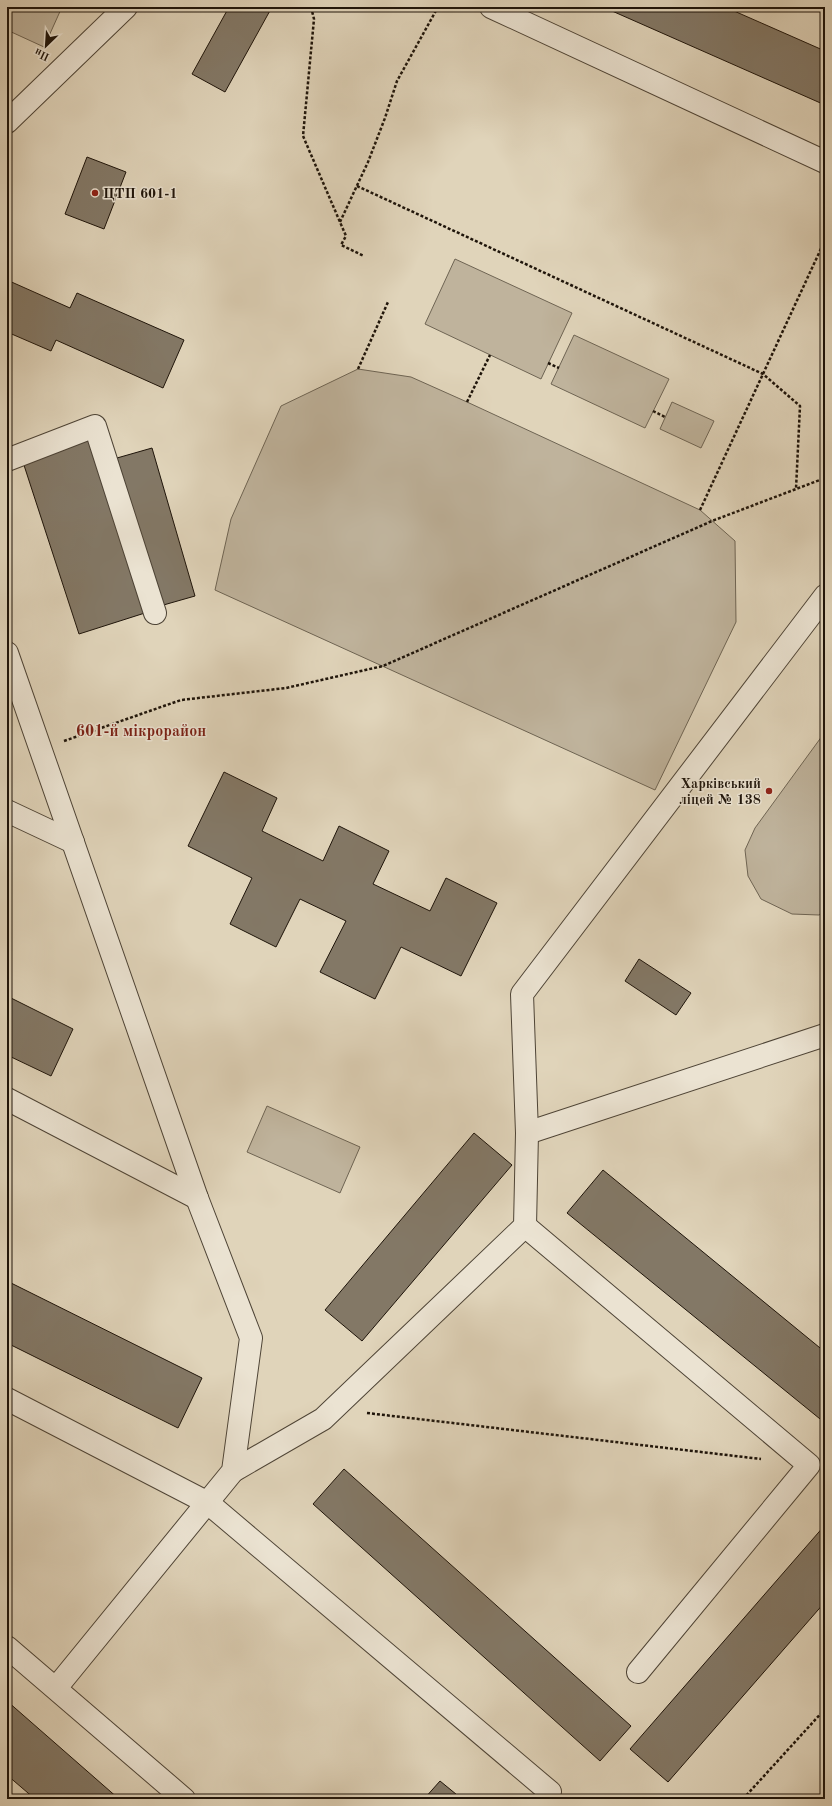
<svg xmlns="http://www.w3.org/2000/svg" width="832" height="1806" font-family="'Old Standard TT',serif">
	<style>
		.green { fill: #bfb39c; stroke: #6e6453 }
		.building { fill: #837866; stroke: #1e140a }
		.lines { fill: none; stroke-linecap: round; stroke-linejoin: round }
		.minor-casing { stroke: #4e4436; stroke-width: 24 }
		.path { stroke: #1e140a; stroke-width: 2.5; stroke-dasharray: 3 2; stroke-linecap: butt }
		.minor { stroke: #ebe3d2; stroke-width: 22 }
		.poi-dot { fill: #8f2418; stroke: #ebe3d2; stroke-width: 1.5 }
		.labels { text-anchor: middle; stroke-width: 3; stroke-linejoin: round; paint-order: stroke }
		.poi-label { font-size: 14px; font-weight: bold; fill: #1e140a; stroke: #ebe3d2; text-anchor: start }
		.quarter-label { font-size: 16px; font-weight: bold; fill: #7a1f14; stroke: #ebe3d2 }
	</style>
	<rect width="100%" height="100%" fill="#e0d4ba"/>
	<filter id="stains"><feTurbulence type="fractalNoise" baseFrequency=".005" numOctaves="4"/><feColorMatrix values="0 0 0 0 .2 0 0 0 0 .09 0 0 0 0 .02 0 0 0 .5 -.17"/></filter>
	<radialGradient id="worn" r=".72"><stop offset=".6" stop-color="#630" stop-opacity="0"/><stop offset="1" stop-color="#630" stop-opacity=".3"/></radialGradient>
	<!-- green -->
	<g class="green">
		<path d="M7,7H62L44,47L7,30Z"/>
		<path d="M455,259L572,313L541,379L425,324Z"/>
		<path d="M574,335L669,379L645,428L551,384Z"/>
		<path d="M358,369L411,377L467,402L700,510L735,541L736,622L655,790L215,590L231,519L281,406Z"/>
		<path d="M672,402L714,421L701,448L660,429Z"/>
		<path d="M825,732V912L819,915L792,914L761,899L748,876L745,850L755,828Z"/>
		<path d="M267,1106L360,1147L340,1193L247,1152Z"/>
	</g>
	<!-- building -->
	<g class="building">
		<path d="M229,7H272L225,92L192,74Z"/>
		<path d="M603,7H725L825,51V105Z"/>
		<path d="M87,157L126,172L104,229L65,214Z"/>
		<path d="M7,280L70,308L77,293L184,340L163,388L56,340L51,351L7,332Z"/>
		<path d="M90,434L148,612L79,634L21,456Z"/>
		<path d="M152,448L195,596L160,606L117,458Z"/>
		<path d="M224,772L277,798L262,831L323,861L339,826L389,851L373,884L430,911L446,878L497,903L461,976L401,947L375,999L320,972L346,921L300,899L276,947L230,924L252,878L188,846Z"/>
		<path d="M639,959L691,993L676,1015L625,981Z"/>
		<path d="M7,996L73,1029L51,1076L7,1055Z"/>
		<path d="M474,1133L512,1165L362,1341L325,1310Z"/>
		<path d="M603,1170L825,1352V1423L567,1213Z"/>
		<path d="M7,1281L202,1378L178,1428L7,1343Z"/>
		<path d="M344,1469L631,1726L600,1761L313,1504Z"/>
		<path d="M825,1525V1602L668,1782L630,1749Z"/>
		<path d="M7,1701L119,1799H35L7,1775Z"/>
		<path d="M440,1781L462,1799H424Z"/>
	</g>
	<g class="lines">
		<defs>
			<g id="minor">
				<path d="M491,7L825,162"/>
				<path d="M7,122L126,7"/>
				<path d="M7,460L95,426L155,613"/>
				<path d="M7,653L197,1198L251,1338L233,1471L56,1688"/>
				<path d="M7,811L73,842"/>
				<path d="M7,1099L197,1198"/>
				<path d="M527,1133L825,1035"/>
				<path d="M525,1226L809,1465L638,1672"/>
				<path d="M7,1399L208,1503L550,1792"/>
				<path d="M233,1471L323,1419L525,1226L527,1133L522,994L825,596"/>
				<path d="M7,1647L184,1799"/>
			</g>
		</defs>
		<!-- minor casing -->
		<use href="#minor" class="minor-casing"/>
		<!-- path -->
		<g class="path">
			<path d="M311,7L314,19L303,136L346,236L341,245L364,256"/>
			<path d="M357,186L763,374L800,406L796,489"/>
			<path d="M340,222L368,162L385,118L397,81L438,7"/>
			<path d="M548,363L559,368"/>
			<path d="M358,369L388,302"/>
			<path d="M467,402L490,355"/>
			<path d="M653,411L665,417"/>
			<path d="M700,510L825,240"/>
			<path d="M64,741L181,700L286,688L383,666L712,521L825,478"/>
			<path d="M367,1413L761,1459"/>
			<path d="M743,1799L825,1709"/>
		</g>
		<!-- minor -->
		<use href="#minor" class="minor"/>
	</g>
	<!-- markers -->
	<g class="poi-dot">
		<circle cx="95" cy="193" r="4"/>
		<circle cx="769" cy="791" r="4"/>
	</g>
	<g class="labels">
		<!-- poi labels -->
		<g class="poi-label">
			<text x="103" y="198">ЦТП 601-1</text>
			<text x="761" y="788" text-anchor="end">Харківський<tspan x="761" dy="16">ліцей № 138</tspan></text>
		</g>
		<!-- quarter labels -->
		<g class="quarter-label">
			<text x="141" y="736">601-й мікрорайон</text>
		</g>
	</g>
	<!-- margin -->
	<rect width="832" height="1806" fill="none" stroke="#e0d4ba" stroke-width="24"/>
	<rect x="8" y="8" width="816" height="1790" fill="none" stroke="#1e140a" stroke-width="2"/>
	<rect x="12" y="12" width="808" height="1782" fill="none" stroke="#1e140a"/>
	<!-- north arrow -->
	<g transform="translate(46 46) rotate(205)" stroke="#ebe3d2" stroke-width="3" paint-order="stroke">
	<path d="M0-3L7 15L0 10L-7 15Z" fill="#1e140a"/>
	<text y="-6" font-size="11" font-weight="bold" text-anchor="middle" fill="#1e140a">Пн</text>
	</g>
	<rect width="100%" height="100%" filter="url(#stains)"/>
	<rect width="100%" height="100%" fill="url(#worn)"/>
</svg>
